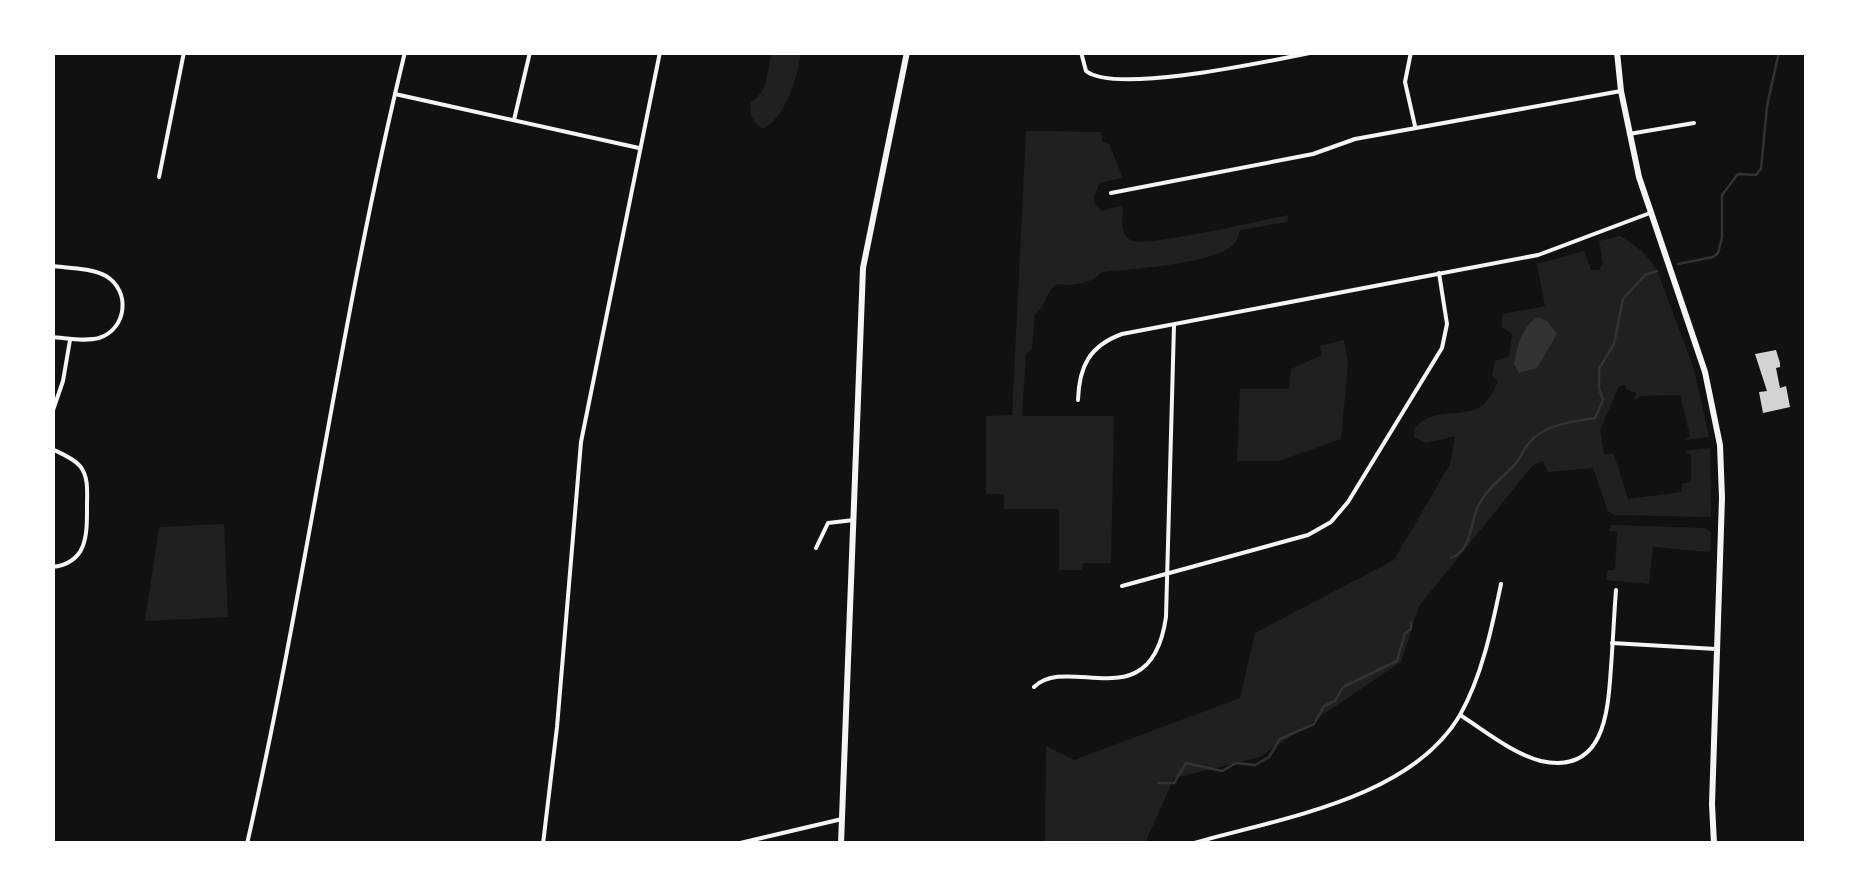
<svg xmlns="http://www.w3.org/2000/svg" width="1859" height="896" font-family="'Public Sans',sans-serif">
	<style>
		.green { fill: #202020 }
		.water { fill: #333 }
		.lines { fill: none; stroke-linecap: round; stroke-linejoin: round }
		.stream { stroke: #333; stroke-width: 2.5 }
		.building { fill: #d3d3d3 }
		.minor { stroke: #f5f5f5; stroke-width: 4 }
		.secondary { stroke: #f5f5f5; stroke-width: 6 }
		.primary { stroke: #f5f5f5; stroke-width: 6 }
	</style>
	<rect width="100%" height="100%" fill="#111"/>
	<!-- green -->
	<g class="green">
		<path d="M772,53H801C797,77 787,116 763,129C752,122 749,115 751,102C769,91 766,73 772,53Z"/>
		<path d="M1026,131L1101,132L1102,141L1109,144L1123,178L1100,183L1094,196V203L1102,211L1123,205C1123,217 1119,232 1130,240C1141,249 1266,219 1289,215L1287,222L1240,230C1238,235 1237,241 1233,245C1217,263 1127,270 1102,272C1091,284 1072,286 1057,284C1045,291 1047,306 1035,314L1032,349L1026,354L1022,416H1114L1111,563H1083L1082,570H1059V509H1004V494H986V416L1012,415Z"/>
		<path d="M1620,236C1639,247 1651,257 1660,278L1694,369L1709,437L1683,440L1690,436L1680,395L1641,396L1634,400L1636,393L1626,389L1625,385L1619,386L1600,430L1604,454H1614L1628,499L1682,492V484L1691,482V455L1685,451L1710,448L1711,517L1614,515L1608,511L1593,468L1548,472L1543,461L1533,465L1419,606L1401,662L1260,757L1174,778L1145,843L1045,844L1046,746L1074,760L1240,698L1255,633L1394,560L1450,464L1455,436L1426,443L1414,437V429C1434,404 1466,421 1484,404C1490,398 1494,389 1498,382L1492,376L1495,361L1509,356L1512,334L1501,327L1503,314L1545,306L1537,264L1584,251L1591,270H1599L1603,264L1599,241Z"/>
		<path d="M1344,340L1348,364L1341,439L1279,461H1237L1240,389H1289L1291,369L1322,355L1320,346Z"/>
		<path d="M224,524L228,617L145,621L159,527Z"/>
		<path d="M1612,525L1705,528L1711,532L1710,552L1653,547L1649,584L1606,580L1608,570H1615L1617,532L1609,531Z"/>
	</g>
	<!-- water -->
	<path class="water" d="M1538,317L1547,321L1557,334L1537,368L1519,373L1514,364C1517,347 1522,326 1538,317Z"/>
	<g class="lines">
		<!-- stream -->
		<g class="stream">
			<path d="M1678,264L1713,257L1718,253L1722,238V195L1738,174L1756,175L1761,169L1767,106L1779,52"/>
			<path d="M1451,558C1472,551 1470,522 1479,504C1488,487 1503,478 1516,463C1521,457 1524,449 1529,443C1543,425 1574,421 1595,418L1603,400L1599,388V369L1614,344L1623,299L1645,275L1657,271"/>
			<path d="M1158,783H1174L1186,763L1222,771L1236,763L1255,765L1269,757L1280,739L1314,724L1324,706L1335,701L1343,687L1397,661L1405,633L1411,629V622"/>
		</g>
	</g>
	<!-- building -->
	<path class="building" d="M1776,350L1780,363V367L1776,368L1780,388L1786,386L1790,407L1763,413L1759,392L1767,391L1755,354Z"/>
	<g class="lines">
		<!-- minor -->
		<g class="minor">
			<path d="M1081,52L1086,71C1116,95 1274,60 1315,52"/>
			<path d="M1411,52L1405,82L1415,126"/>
			<path d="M395,94L639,148"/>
			<path d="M514,120L530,52"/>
			<path d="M1629,134L1694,123"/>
			<path d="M159,177L184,52"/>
			<path d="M1111,193L1313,154L1355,139L1621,91"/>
			<path d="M52,266C69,268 92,268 106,276C131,291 127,329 99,338C85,342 67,338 52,337"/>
			<path d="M1078,400C1079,367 1089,346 1122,334L1538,255L1650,213"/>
			<path d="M52,413L63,381L70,340"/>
			<path d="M52,449C62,454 73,458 80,466C89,477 87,493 87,506C87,534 88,563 52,567"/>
			<path d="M816,548L828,523L854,520"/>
			<path d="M1122,586L1308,535L1331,522L1348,502L1442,348L1447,324L1439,273"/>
			<path d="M1612,643L1716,649"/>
			<path d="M1034,687C1069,653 1151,721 1166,617L1174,325"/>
			<path d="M1460,715C1484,730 1513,754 1541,761C1605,775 1608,711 1611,667C1613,641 1614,616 1616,590"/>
			<path d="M247,844C307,581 341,314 405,52"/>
			<path d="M543,844L557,727L581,442L660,52"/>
			<path d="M736,844L842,819"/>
			<path d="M1191,844C1279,818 1410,800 1460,715C1482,676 1492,627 1501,584"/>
		</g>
		<!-- secondary -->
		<path class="secondary" d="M1617,52L1621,91L1639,177L1705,372L1720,445L1722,498L1712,804L1714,844"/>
		<!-- primary -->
		<path class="primary" d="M841,844L863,268L907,52"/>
	</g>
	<!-- border -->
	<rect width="1859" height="896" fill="none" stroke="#ffffff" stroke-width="110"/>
</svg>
